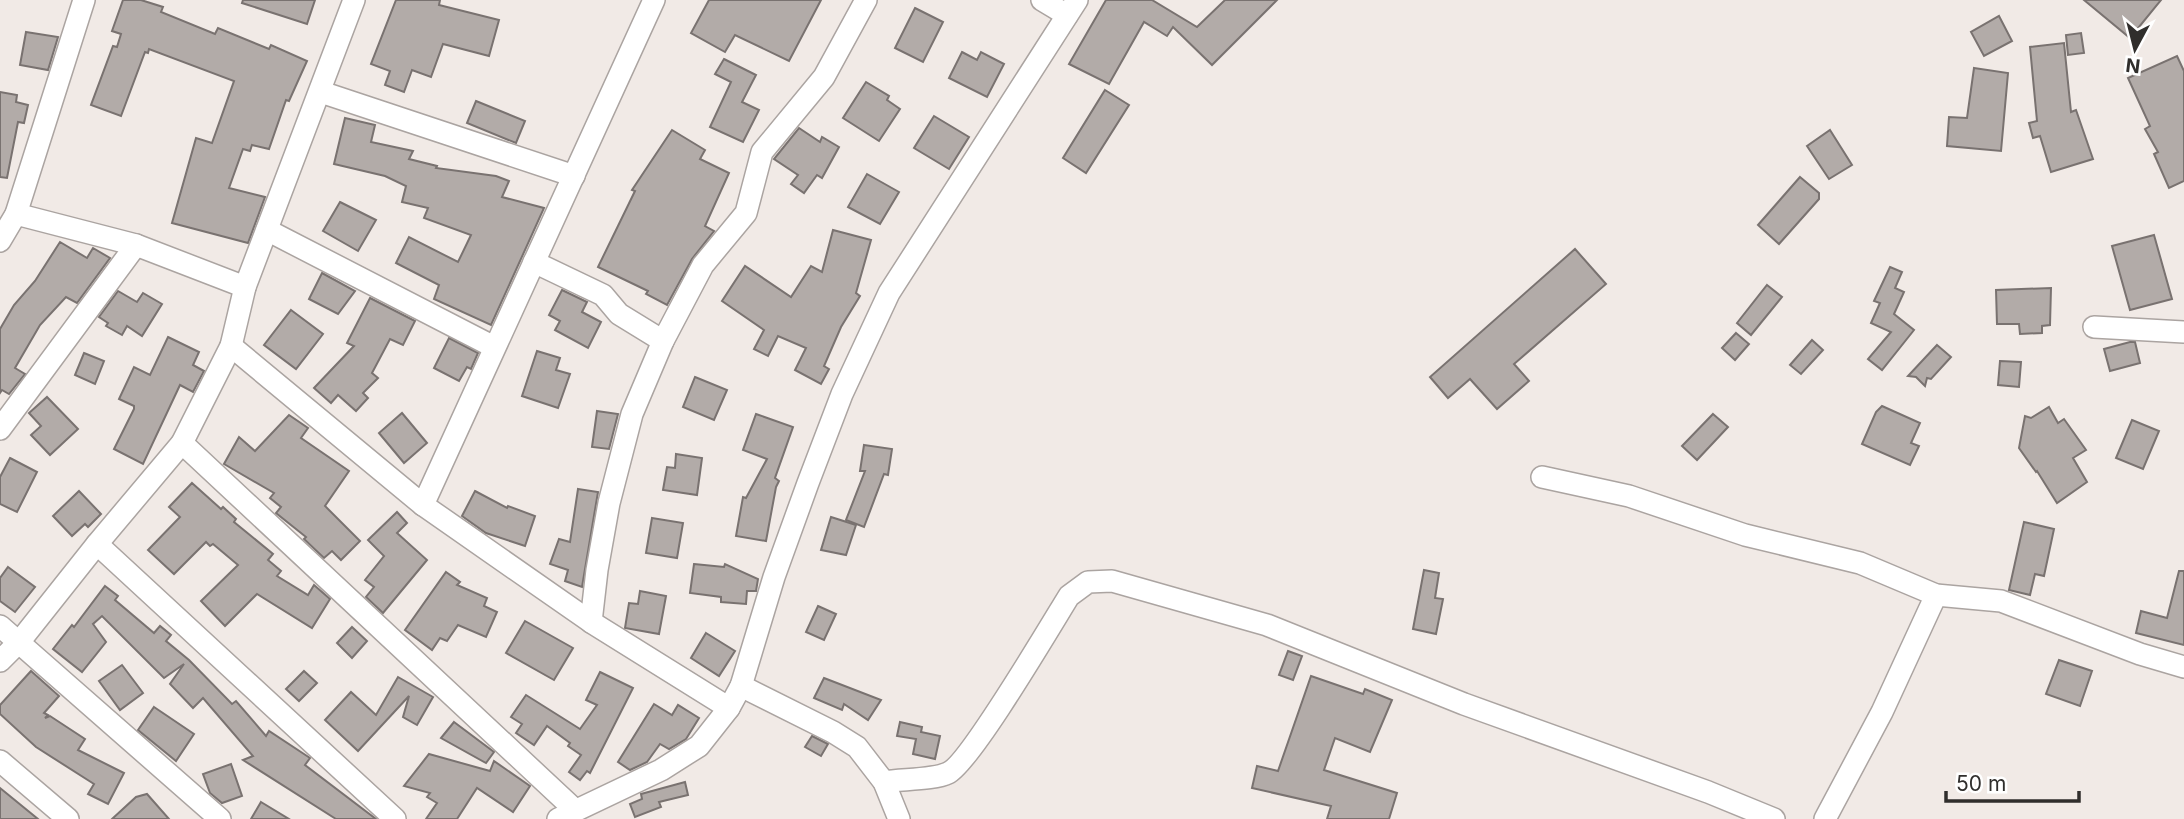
<svg xmlns="http://www.w3.org/2000/svg" width="2184" height="819" font-family="Inter,sans-serif">
	<style>
		.building { fill: #b2aba8; stroke: #797270; stroke-width: 2 }
		.lines { fill: none; stroke-linecap: round; stroke-linejoin: round }
		.street-casing { stroke: #aba4a1; stroke-width: 24 }
		.street { stroke: #fff; stroke-width: 21 }
	</style>
	<rect width="100%" height="100%" fill="#f1eae6"/>
	<!-- building -->
	<g class="building">
		<path d="M123,0H141L163,7L161,12L215,34L218,28L269,49L271,45L307,61L289,101L286,100L269,149L252,145L250,151L243,149L229,188L265,197L248,243L172,223L196,138L212,143L234,81L149,49L148,53L145,52L121,116L91,105L113,46L117,47L121,34L112,31Z"/>
		<path d="M243,0H315L307,24L242,3Z"/>
		<path d="M396,0H440L439,5L499,20L489,56L443,44L431,77L412,70L404,92L385,85L390,71L371,64Z"/>
		<path d="M709,0H821L789,61L735,35L725,52L691,33Z"/>
		<path d="M1106,0H1152L1197,27L1225,0H1277L1212,65L1173,27L1167,36L1144,22L1109,84L1069,64Z"/>
		<path d="M2084,0H2161L2130,38Z"/>
		<path d="M915,8L943,22L923,62L895,48Z"/>
		<path d="M1999,16L2012,41L1984,56L1971,32Z"/>
		<path d="M26,32L58,37L48,70L20,65Z"/>
		<path d="M2081,33L2084,53L2068,55L2066,35Z"/>
		<path d="M2064,43L2071,112L2076,110L2093,159L2051,172L2040,136L2033,138L2029,123L2037,121L2030,47Z"/>
		<path d="M962,52L977,60L981,52L1004,64L987,97L949,78Z"/>
		<path d="M2177,56L2184,71V181L2169,188L2154,154L2158,152L2145,129L2150,126L2128,78Z"/>
		<path d="M724,59L756,75L742,102L759,110L743,142L710,127L731,82L715,74Z"/>
		<path d="M1974,68L2008,73L2001,151L1947,146L1949,117L1967,118Z"/>
		<path d="M866,82L889,96L887,100L900,109L879,141L843,118Z"/>
		<path d="M1105,90L1129,105L1086,173L1063,158Z"/>
		<path d="M0,92L17,95L16,102L28,105L24,123L18,122L7,178L0,177Z"/>
		<path d="M476,101L525,121L516,143L467,123Z"/>
		<path d="M934,116L969,137L949,169L914,148Z"/>
		<path d="M345,118L375,125L371,142L413,151L409,159L437,166L436,168L496,176L509,181L502,197L544,208L491,325L434,299L439,285L396,263L409,237L458,262L471,235L424,218L428,208L402,202L406,186L385,176L334,164Z"/>
		<path d="M799,128L820,142L822,137L839,147L822,178L817,175L804,193L791,184L798,175L774,159Z"/>
		<path d="M672,130L705,150L700,159L729,173L705,226L714,231L692,259L667,305L646,294L648,291L598,267L635,191L632,190Z"/>
		<path d="M1830,130L1852,165L1829,179L1807,146Z"/>
		<path d="M867,174L899,192L880,224L848,207Z"/>
		<path d="M1800,177L1819,193V199L1779,244L1758,225Z"/>
		<path d="M340,202L376,220L358,251L323,231Z"/>
		<path d="M833,230L871,240L856,293L860,296L841,327L824,366L829,369L821,384L795,370L806,348L778,336L768,356L754,349L764,330L722,301L745,266L791,297L811,266L822,272Z"/>
		<path d="M2154,235L2172,299L2130,310L2112,246Z"/>
		<path d="M60,242L87,258L93,248L110,258L77,303L66,297L40,325L15,368L25,374L9,394L2,390L0,393V329L14,305L35,281Z"/>
		<path d="M1575,249L1606,284L1514,364L1529,381L1497,409L1470,379L1448,398L1430,377Z"/>
		<path d="M1890,267L1902,272L1895,288L1904,292L1894,314L1914,330L1882,370L1868,359L1891,332L1871,323L1880,303L1874,301Z"/>
		<path d="M322,273L355,291L338,314L309,299Z"/>
		<path d="M1767,285L1782,297L1751,335L1737,323Z"/>
		<path d="M2051,288L2050,325L2042,326V333L2020,334L2019,324H1997L1996,290Z"/>
		<path d="M562,290L587,302L582,312L601,322L588,348L555,330L560,321L549,315Z"/>
		<path d="M118,291L137,302L143,293L162,304L142,336L127,326L122,335L106,326L108,323L99,317Z"/>
		<path d="M370,298L415,321L403,345L390,339L372,373L378,378L363,393L368,398L356,411L338,395L331,403L314,388L354,346L347,343Z"/>
		<path d="M291,310L323,334L296,369L264,345Z"/>
		<path d="M1736,333L1749,344L1735,360L1722,348Z"/>
		<path d="M168,337L199,352L193,365L204,371L193,392L180,385L143,464L114,449L134,409V406L119,399L134,367L150,375Z"/>
		<path d="M449,338L478,353L471,369L467,367L459,381L434,368Z"/>
		<path d="M1812,340L1823,350L1801,374L1790,365Z"/>
		<path d="M2130,342H2135L2140,363L2110,371L2104,349Z"/>
		<path d="M1937,345L1951,357L1931,379L1927,378L1925,386L1916,377L1908,376Z"/>
		<path d="M537,351L560,358L556,370L570,374L558,408L522,396Z"/>
		<path d="M84,353L104,361L95,384L75,375Z"/>
		<path d="M2000,361L2021,362L2019,387L1998,385Z"/>
		<path d="M695,377L727,390L714,420L683,407Z"/>
		<path d="M47,397L78,429L50,455L31,435L41,426L29,413Z"/>
		<path d="M1882,406L1920,423L1911,443L1919,446L1910,465L1862,444L1876,412Z"/>
		<path d="M2049,407L2058,423L2064,419L2086,450L2073,458L2087,482L2057,503L2037,471L2036,472L2019,448L2025,416L2031,418Z"/>
		<path d="M597,411L618,414L609,449L592,447Z"/>
		<path d="M402,413L427,443L404,463L379,433Z"/>
		<path d="M756,414L793,427L775,478L779,481L776,487L766,541L736,536L743,497L746,498L767,459L743,450Z"/>
		<path d="M1713,414L1728,427L1697,460L1682,446Z"/>
		<path d="M289,415L308,428L301,438L349,471L325,506L360,541L341,560L332,551L324,558L304,539L306,537L276,513L281,507L270,498L274,493L224,464L239,437L255,451Z"/>
		<path d="M2132,420L2159,431L2143,469L2116,458Z"/>
		<path d="M864,445L892,449L888,475L884,474L864,527L846,520L865,471H860Z"/>
		<path d="M676,454L702,458L697,495L663,490L667,467L675,468Z"/>
		<path d="M10,458L37,472L17,512L0,504V477Z"/>
		<path d="M192,483L221,509L223,507L236,519L234,522L273,554L268,560L281,571L277,576L308,595L314,585L330,599L312,628L257,594L225,626L201,601L238,565L213,544L210,546L206,542L174,574L148,550L180,517L169,507Z"/>
		<path d="M578,489L598,492L582,587L565,581L568,570L550,564L559,539L570,542Z"/>
		<path d="M79,491L101,514L88,527L85,524L72,536L53,516Z"/>
		<path d="M475,491L507,508L508,506L535,516L525,546L486,533L462,516Z"/>
		<path d="M397,512L407,523L397,533L427,560L383,613L366,597L374,587L365,580L384,556L368,540Z"/>
		<path d="M831,517L856,525L846,555L821,550Z"/>
		<path d="M652,518L683,523L677,558L646,553Z"/>
		<path d="M2024,522L2054,529L2044,576L2035,574L2030,595L2009,590Z"/>
		<path d="M694,564L724,567L725,564L758,579L756,591H747L746,604L721,602V597L690,593Z"/>
		<path d="M8,567L35,587L15,612L0,601V578Z"/>
		<path d="M1424,570L1439,573L1435,598L1443,599L1436,634L1413,629Z"/>
		<path d="M2179,571H2184V645L2136,633L2141,611L2167,618Z"/>
		<path d="M446,572L460,582L457,585L487,598L484,606L497,612L486,637L458,625L447,641L440,638L432,650L405,630Z"/>
		<path d="M105,586L118,596L115,600L154,633L160,626L171,635L166,641L189,660L232,704L236,701L266,736L269,731L307,756L310,758L305,765L376,819H336L243,760L253,756L203,698L193,708L170,684L184,664L164,678L102,616L93,624L106,642L82,672L53,649L72,625L74,627Z"/>
		<path d="M640,591L666,596L659,634L625,628L629,603L638,604Z"/>
		<path d="M818,606L836,614L824,640L806,632Z"/>
		<path d="M525,621L573,648L554,680L506,653Z"/>
		<path d="M352,627L367,641L352,658L337,643Z"/>
		<path d="M706,633L735,651L719,676L691,658Z"/>
		<path d="M1288,651L1302,656L1293,680L1279,675Z"/>
		<path d="M2059,660L2092,671L2080,706L2046,694Z"/>
		<path d="M122,665L143,693L120,710L99,681Z"/>
		<path d="M31,671L59,696L44,713L48,715L45,718L50,716L85,739L78,750L124,773L108,804L88,794L94,784L36,747L0,714V705Z"/>
		<path d="M304,671L317,683L299,701L286,689Z"/>
		<path d="M600,672L633,688L590,773L587,771L580,780L569,772L581,755L568,746L570,743L547,726L534,745L516,733L522,724L511,717L526,695L580,729L597,705L586,700Z"/>
		<path d="M1311,676L1363,694L1365,689L1392,700L1370,752L1335,738L1324,770L1397,793L1389,819H1327L1331,806L1252,788L1257,766L1278,771Z"/>
		<path d="M398,677L433,697L417,725L403,717L409,696L358,751L325,720L351,692L376,715Z"/>
		<path d="M824,678L881,700L868,720L844,704L842,710L814,698Z"/>
		<path d="M654,704L672,715L678,705L699,718L686,739L669,749L660,744L647,762L630,770L618,762Z"/>
		<path d="M154,707L194,734L176,761L138,730Z"/>
		<path d="M454,722L494,752L486,763L441,738Z"/>
		<path d="M900,722L922,727L921,732L940,736L935,759L913,754L916,739L897,736Z"/>
		<path d="M812,736L828,744L821,756L805,747Z"/>
		<path d="M429,754L490,771L494,761L530,786L513,812L477,788L457,819H426L437,803L427,797L430,793L404,786Z"/>
		<path d="M231,764L242,796L222,803L210,793L203,774Z"/>
		<path d="M685,782L688,795L659,802L661,807L635,817L630,804L642,799L641,794Z"/>
		<path d="M0,788L38,819H0Z"/>
		<path d="M147,794L169,819H112L136,797Z"/>
		<path d="M261,802L289,819H251Z"/>
	</g>
	<g class="lines">
		<defs>
			<g id="street">
				<path d="M1042,0L1067,15"/>
				<path d="M321,92L574,176"/>
				<path d="M267,230L494,347"/>
				<path d="M0,241L16,214L84,0"/>
				<path d="M534,262L603,295L619,314L663,341"/>
				<path d="M245,287L354,0"/>
				<path d="M2094,327L2184,332"/>
				<path d="M231,346L423,505L591,622L729,708"/>
				<path d="M0,429L136,245"/>
				<path d="M182,443L575,810"/>
				<path d="M1542,477L1629,496L1745,535L1860,563L1936,595L2001,601L2140,654L2184,667"/>
				<path d="M423,505L654,0"/>
				<path d="M97,544L395,819"/>
				<path d="M591,622L597,570L609,503L632,414L663,341L703,265L746,213L762,152L824,77L866,0"/>
				<path d="M0,626L220,819"/>
				<path d="M0,661L20,641L97,544L182,443L231,346L245,287L136,245L16,214"/>
				<path d="M741,686L833,732L857,747L884,782L899,819"/>
				<path d="M0,761L68,819"/>
				<path d="M884,782C901,779 934,780 948,773C969,764 1051,625 1069,596L1088,582L1112,581L1267,625L1464,704L1708,792L1774,819"/>
				<path d="M558,819L661,770L699,746L729,708L741,686L774,577L808,483L842,394L889,293L1077,0"/>
				<path d="M1825,819L1882,712L1936,595"/>
			</g>
		</defs>
		<!-- street casing -->
		<use href="#street" class="street-casing"/>
		<!-- street -->
		<use href="#street" class="street"/>
	</g>
	<!-- north arrow -->
	<g transform="translate(2135 49) rotate(187)" stroke="#ffffff" stroke-width="5" paint-order="stroke">
	<path d="M0-5L12 26L0 18L-12 26Z" fill="#302e2c"/>
	<text y="-10" font-size="19" font-weight="bold" text-anchor="middle" fill="#302e2c">N</text>
	</g>
	<!-- scale -->
	<path d="M1946 791v10h133v-10" fill="none" stroke="#302e2c" stroke-width="3.5"/>
	<text x="1956" y="791" font-size="21" fill="#302e2c" stroke="#ffffff" stroke-width="5" paint-order="stroke">50 m</text>
</svg>
